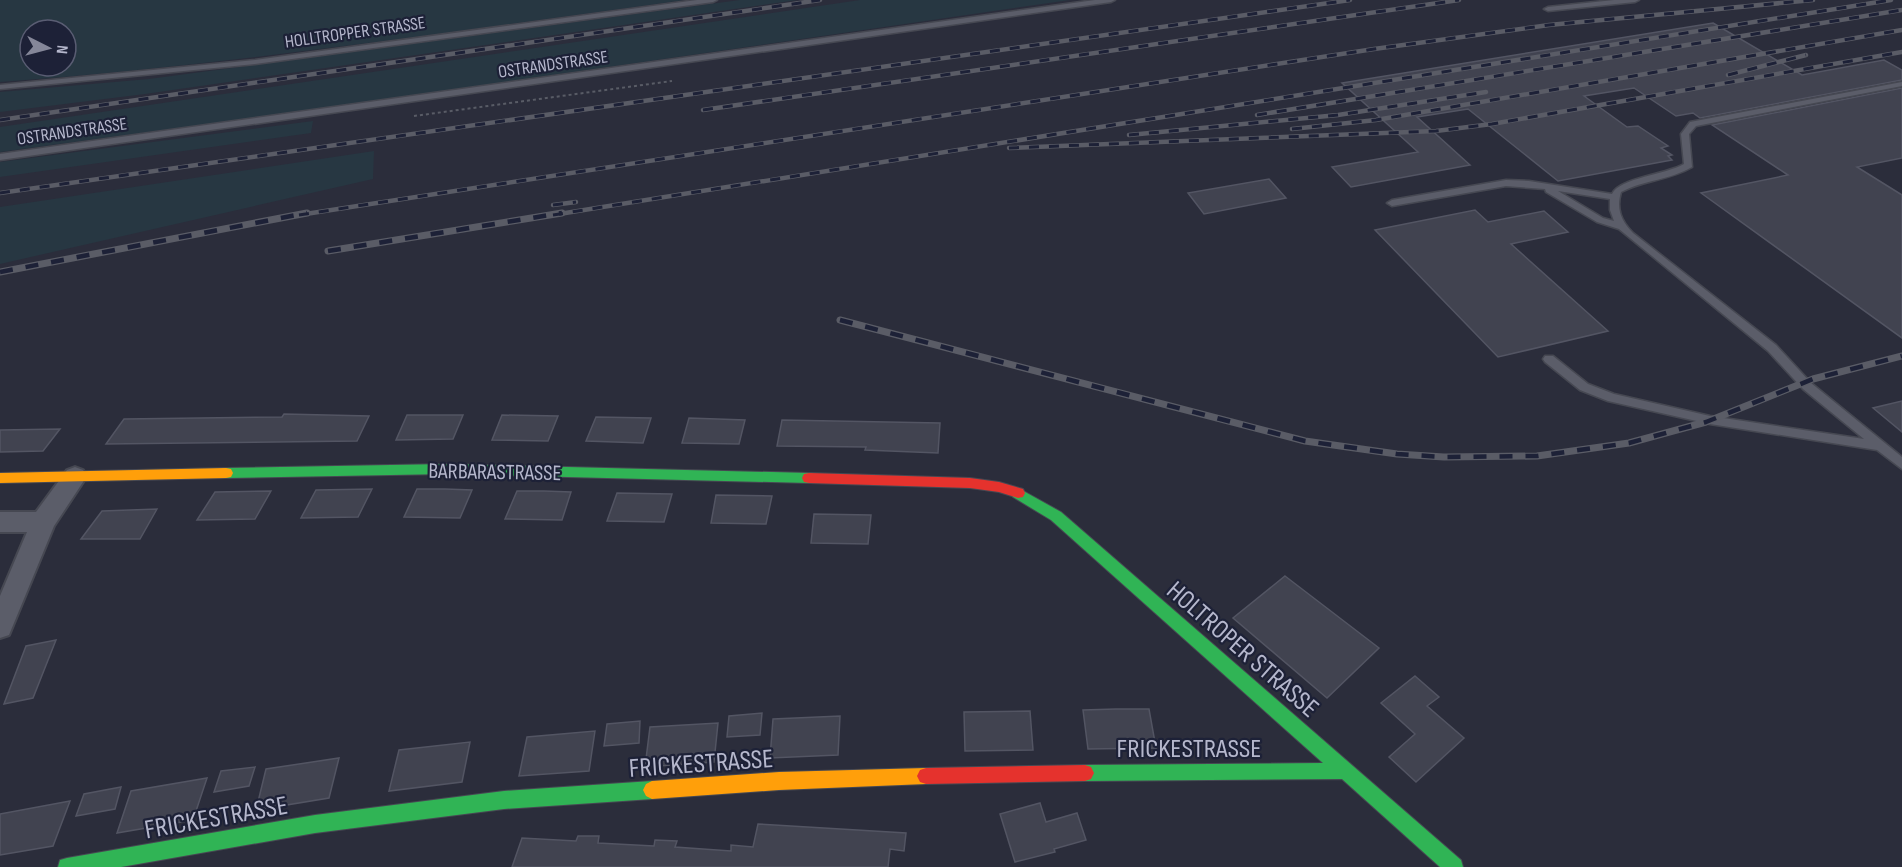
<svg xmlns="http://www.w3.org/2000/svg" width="1902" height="867" font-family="'Sofia Sans Condensed',sans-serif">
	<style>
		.green { fill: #273742; fill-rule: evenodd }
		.building { fill: #414350; stroke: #535563; stroke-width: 1.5 }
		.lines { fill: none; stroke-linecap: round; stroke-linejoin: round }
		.lane-casing { stroke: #464852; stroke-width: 3 }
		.street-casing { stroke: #464852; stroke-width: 4 }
		.fast-casing { stroke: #464852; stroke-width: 2 }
		.slow-casing { stroke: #464852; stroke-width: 2 }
		.jam-casing { stroke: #464852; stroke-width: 2 }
		.path { stroke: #595c66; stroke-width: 2; stroke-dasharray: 3 3; stroke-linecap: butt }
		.lane { fill: #5b5d69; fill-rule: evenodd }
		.street { fill: #5b5d69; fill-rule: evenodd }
		.fast { fill: #30b455; fill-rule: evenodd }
		.slow { fill: #ff9f0a; fill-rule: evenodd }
		.jam { fill: #e5322d; fill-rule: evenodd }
		.rail-far1-casing { stroke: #5a5c66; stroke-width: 4.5 }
		.rail-casing { stroke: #5a5c66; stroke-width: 7 }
		.rail-far1 { stroke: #1d2137; stroke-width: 3; stroke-dasharray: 10; stroke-linecap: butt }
		.rail { stroke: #1d2137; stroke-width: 4.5; stroke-dasharray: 13; stroke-linecap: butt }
		.labels { text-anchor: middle; stroke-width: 4.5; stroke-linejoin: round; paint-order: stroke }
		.far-street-label { font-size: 18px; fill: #b5b7cc; stroke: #1d2137 }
		.street-label { font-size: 22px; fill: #b5b7cc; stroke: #1d2137 }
		.near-street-label { font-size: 27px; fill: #b5b7cc; stroke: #1d2137 }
	</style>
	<rect width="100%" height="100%" fill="#2b2d3b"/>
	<!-- green -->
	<g class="green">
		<path d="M0,0H685C457,31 229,65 0,82ZM30,30H66V66H30Z"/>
		<path d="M740,0H797L145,94L0,112V92L149,79Z"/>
		<path d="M860,0H1070L312,110L0,152V127Z"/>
		<path d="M313,121L311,133L0,177V162Z"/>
		<path d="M374,151L373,179L0,264V207Z"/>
	</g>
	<!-- building -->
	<g class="building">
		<path d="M1713,23L1802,75L1884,60L1902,70V80L1700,118L1693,113L1676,116L1634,88L1584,96L1627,127L1638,126L1668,146L1661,148L1672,155L1668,156L1672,160L1558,181L1468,109L1417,117L1470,165L1351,187L1332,167L1418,152L1342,83Z"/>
		<path d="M1902,88V158L1857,167L1902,195V338L1701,193L1788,175L1712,125Z"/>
		<path d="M1269,179L1286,198L1204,214L1188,193Z"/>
		<path d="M1475,210L1488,222L1544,211L1568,232L1511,244L1608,331L1498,357L1375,230Z"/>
		<path d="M1902,401V432L1873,408Z"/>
		<path d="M284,414L369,416L357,441L106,444L124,419L282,417Z"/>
		<path d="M407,415H463L453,439L396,440Z"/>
		<path d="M502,415L558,416L548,441L492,440Z"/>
		<path d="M596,417L651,418L643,443L586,441Z"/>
		<path d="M689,418L745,420L739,444L682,443Z"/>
		<path d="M782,420L940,423L938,453L865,450L866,447L777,446Z"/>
		<path d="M60,429L43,451L0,452V430Z"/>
		<path d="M372,489L358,517L301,518L316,490Z"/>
		<path d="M417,489H445L472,490L460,518L404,517Z"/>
		<path d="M271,491L255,519L197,520L215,492Z"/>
		<path d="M517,491H544L571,492L562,520L505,519Z"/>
		<path d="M617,493L672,494L664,522L607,521Z"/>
		<path d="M716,495L772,496L766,524L711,523Z"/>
		<path d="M157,509L140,539H81L102,511Z"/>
		<path d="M814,514L871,515L868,544L811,543Z"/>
		<path d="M1285,576L1379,648L1327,698L1233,618Z"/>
		<path d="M56,640L33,698L4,704L26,646Z"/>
		<path d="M1415,676L1439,697L1427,706L1464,738L1416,782L1389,757L1415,734L1381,703Z"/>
		<path d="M1116,709H1149L1156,748L1088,749L1083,710Z"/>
		<path d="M1030,711L1033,750L965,751L964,712Z"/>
		<path d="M762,713L760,735L727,737L729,716Z"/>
		<path d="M840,716L838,755L770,758L773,719Z"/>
		<path d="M640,721L639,743L604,746L607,724Z"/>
		<path d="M718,723L714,762L645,767L650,727Z"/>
		<path d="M595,731L589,771L519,776L527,737Z"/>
		<path d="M470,742L462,782L389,791L399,750Z"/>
		<path d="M339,758L329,798L256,810L266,769Z"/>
		<path d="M255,767L249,786L214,792L221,771Z"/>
		<path d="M207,778L193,820L117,833L131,791Z"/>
		<path d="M121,787L115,809L76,816L84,794Z"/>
		<path d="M70,801L53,846L0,855V814Z"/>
		<path d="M1040,803L1046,822L1077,813L1086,840L1054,849L1055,852L1015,862L1000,814Z"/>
		<path d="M758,824L906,833L904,851L890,849L888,867H512L522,838L576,841L578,836H599L598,843L654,846L655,840L677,841L675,847L731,851V845L753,847Z"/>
	</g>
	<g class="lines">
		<defs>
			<g id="lane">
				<path d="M697,0H717L713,2L255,64L0,89V85L255,60Z"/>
				<path d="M1095,0H1115L1111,2L0,160V154Z"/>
				<path d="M1614,0H1639L1635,2L1548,11L1544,9L1548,7Z"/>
				<path d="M1902,82V86L1696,126L1689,134L1692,167C1670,180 1644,180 1621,192C1616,209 1621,221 1633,233L1776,345L1811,383L1902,457V469L1877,450L1710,424L1608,401L1580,390L1545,362L1543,359L1545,356H1553L1588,384L1614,394L1710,416L1864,439L1803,389L1768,351L1619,229L1597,222L1546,192L1545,189L1506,186L1392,206L1387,203L1392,200L1506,180L1529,181L1612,194C1619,178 1668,174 1684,164L1681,134L1690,122ZM1558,191L1610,199V210L1614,221L1603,218Z"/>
			</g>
			<path id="street" d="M75,467L83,470L87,476L54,526L9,635L0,638V596L27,532H0V512H36L67,470Z"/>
			<g id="fast">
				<path d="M446,464L809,473L814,474L816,478L814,482L809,483L446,474L226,478L221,477L219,473L221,469L226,468Z"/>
				<path d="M1018,488L1061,512L1461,860L1463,867H1440L1342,779L1085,781L1079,779L1076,773L1079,767L1085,765L1323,763L1051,520L1013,497L1011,493L1013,489Z"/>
				<path d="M652,781L658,784L661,790L658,796L652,799L504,809L315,833L121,867H58L60,860L67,858L315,815L504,791Z"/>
			</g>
			<g id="slow">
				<path d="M226,468L231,469L233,473L231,477L226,478L0,483V473Z"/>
				<path d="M926,768L932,770L935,776L932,782L926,784L779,790L652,799L646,796L643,790L646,784L652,781L779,772Z"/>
			</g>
			<g id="jam">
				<path d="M809,473L970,478L999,482L1023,489L1025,493L1023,497L1018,498L999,492L970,488L809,483L804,482L802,478L804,474Z"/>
				<path d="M1085,765L1091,767L1094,773L1091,779L1085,781L926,784L920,782L917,776L920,770L926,768Z"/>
			</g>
		</defs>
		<!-- lane casing -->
		<use href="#lane" class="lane-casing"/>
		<!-- street casing -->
		<use href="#street" class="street-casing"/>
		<!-- fast casing -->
		<use href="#fast" class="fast-casing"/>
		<!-- slow casing -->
		<use href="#slow" class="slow-casing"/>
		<!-- jam casing -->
		<use href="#jam" class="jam-casing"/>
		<!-- path -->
		<path class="path" d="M414,116L672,81"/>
		<!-- lane -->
		<use href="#lane" class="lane"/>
		<!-- street -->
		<use href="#street" class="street"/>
		<!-- fast -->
		<use href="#fast" class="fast"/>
		<!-- slow -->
		<use href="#slow" class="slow"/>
		<!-- jam -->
		<use href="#jam" class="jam"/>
		<defs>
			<g id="rail-far1">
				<path d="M1728,75L1806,55"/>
				<path d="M703,110L1459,0"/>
				<path d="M1257,115L1902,10"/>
				<path d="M0,120L820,0"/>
				<path d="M1292,129L1376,120L1902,30"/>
				<path d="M1129,135L1338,115L1486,92"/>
				<path d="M1009,148L1436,131L1492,124L1902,52"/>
				<path d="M0,193L1350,0"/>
				<path d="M553,205L576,202"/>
				<path d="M299,215L1374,49L1549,25L1813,0"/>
				<path d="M553,215L1891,0"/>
			</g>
			<g id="rail">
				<path d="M328,251L562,213"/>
				<path d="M0,272L307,213"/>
				<path d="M840,320L1305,441L1397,454L1444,457L1537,456L1629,443L1706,422L1813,379L1902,356"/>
			</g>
		</defs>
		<!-- rail-far1 casing -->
		<use href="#rail-far1" class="rail-far1-casing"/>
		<!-- rail casing -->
		<use href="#rail" class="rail-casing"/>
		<!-- rail-far1 -->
		<use href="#rail-far1" class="rail-far1"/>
		<!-- rail -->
		<use href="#rail" class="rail"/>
	</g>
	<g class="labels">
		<!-- far-street labels -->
		<g class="far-street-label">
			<text transform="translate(355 32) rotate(-8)" y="6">HOLLTROPPER STRASSE</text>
			<text transform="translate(553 64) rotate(-8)" y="6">OSTRANDSTRASSE</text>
			<text transform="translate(72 131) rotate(-8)" y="6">OSTRANDSTRASSE</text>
		</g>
		<!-- street labels -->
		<g class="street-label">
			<text transform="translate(495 471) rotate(1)" y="8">BARBARASTRASSE</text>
		</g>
		<!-- near-street labels -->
		<g class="near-street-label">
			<text transform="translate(1243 649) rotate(41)" y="9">HOLTROPER STRASSE</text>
			<text x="1189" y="757">FRICKESTRASSE</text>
			<text transform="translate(701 763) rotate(-4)" y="9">FRICKESTRASSE</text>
			<text transform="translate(216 817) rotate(-10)" y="9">FRICKESTRASSE</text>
		</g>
	</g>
	<!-- north arrow -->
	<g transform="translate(48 48) rotate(96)"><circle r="28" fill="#1d2137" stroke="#5a5d73" stroke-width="1.5"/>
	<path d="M0-4.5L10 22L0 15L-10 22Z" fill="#858799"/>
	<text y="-9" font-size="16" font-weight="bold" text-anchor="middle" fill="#b5b7cc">N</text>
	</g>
</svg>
